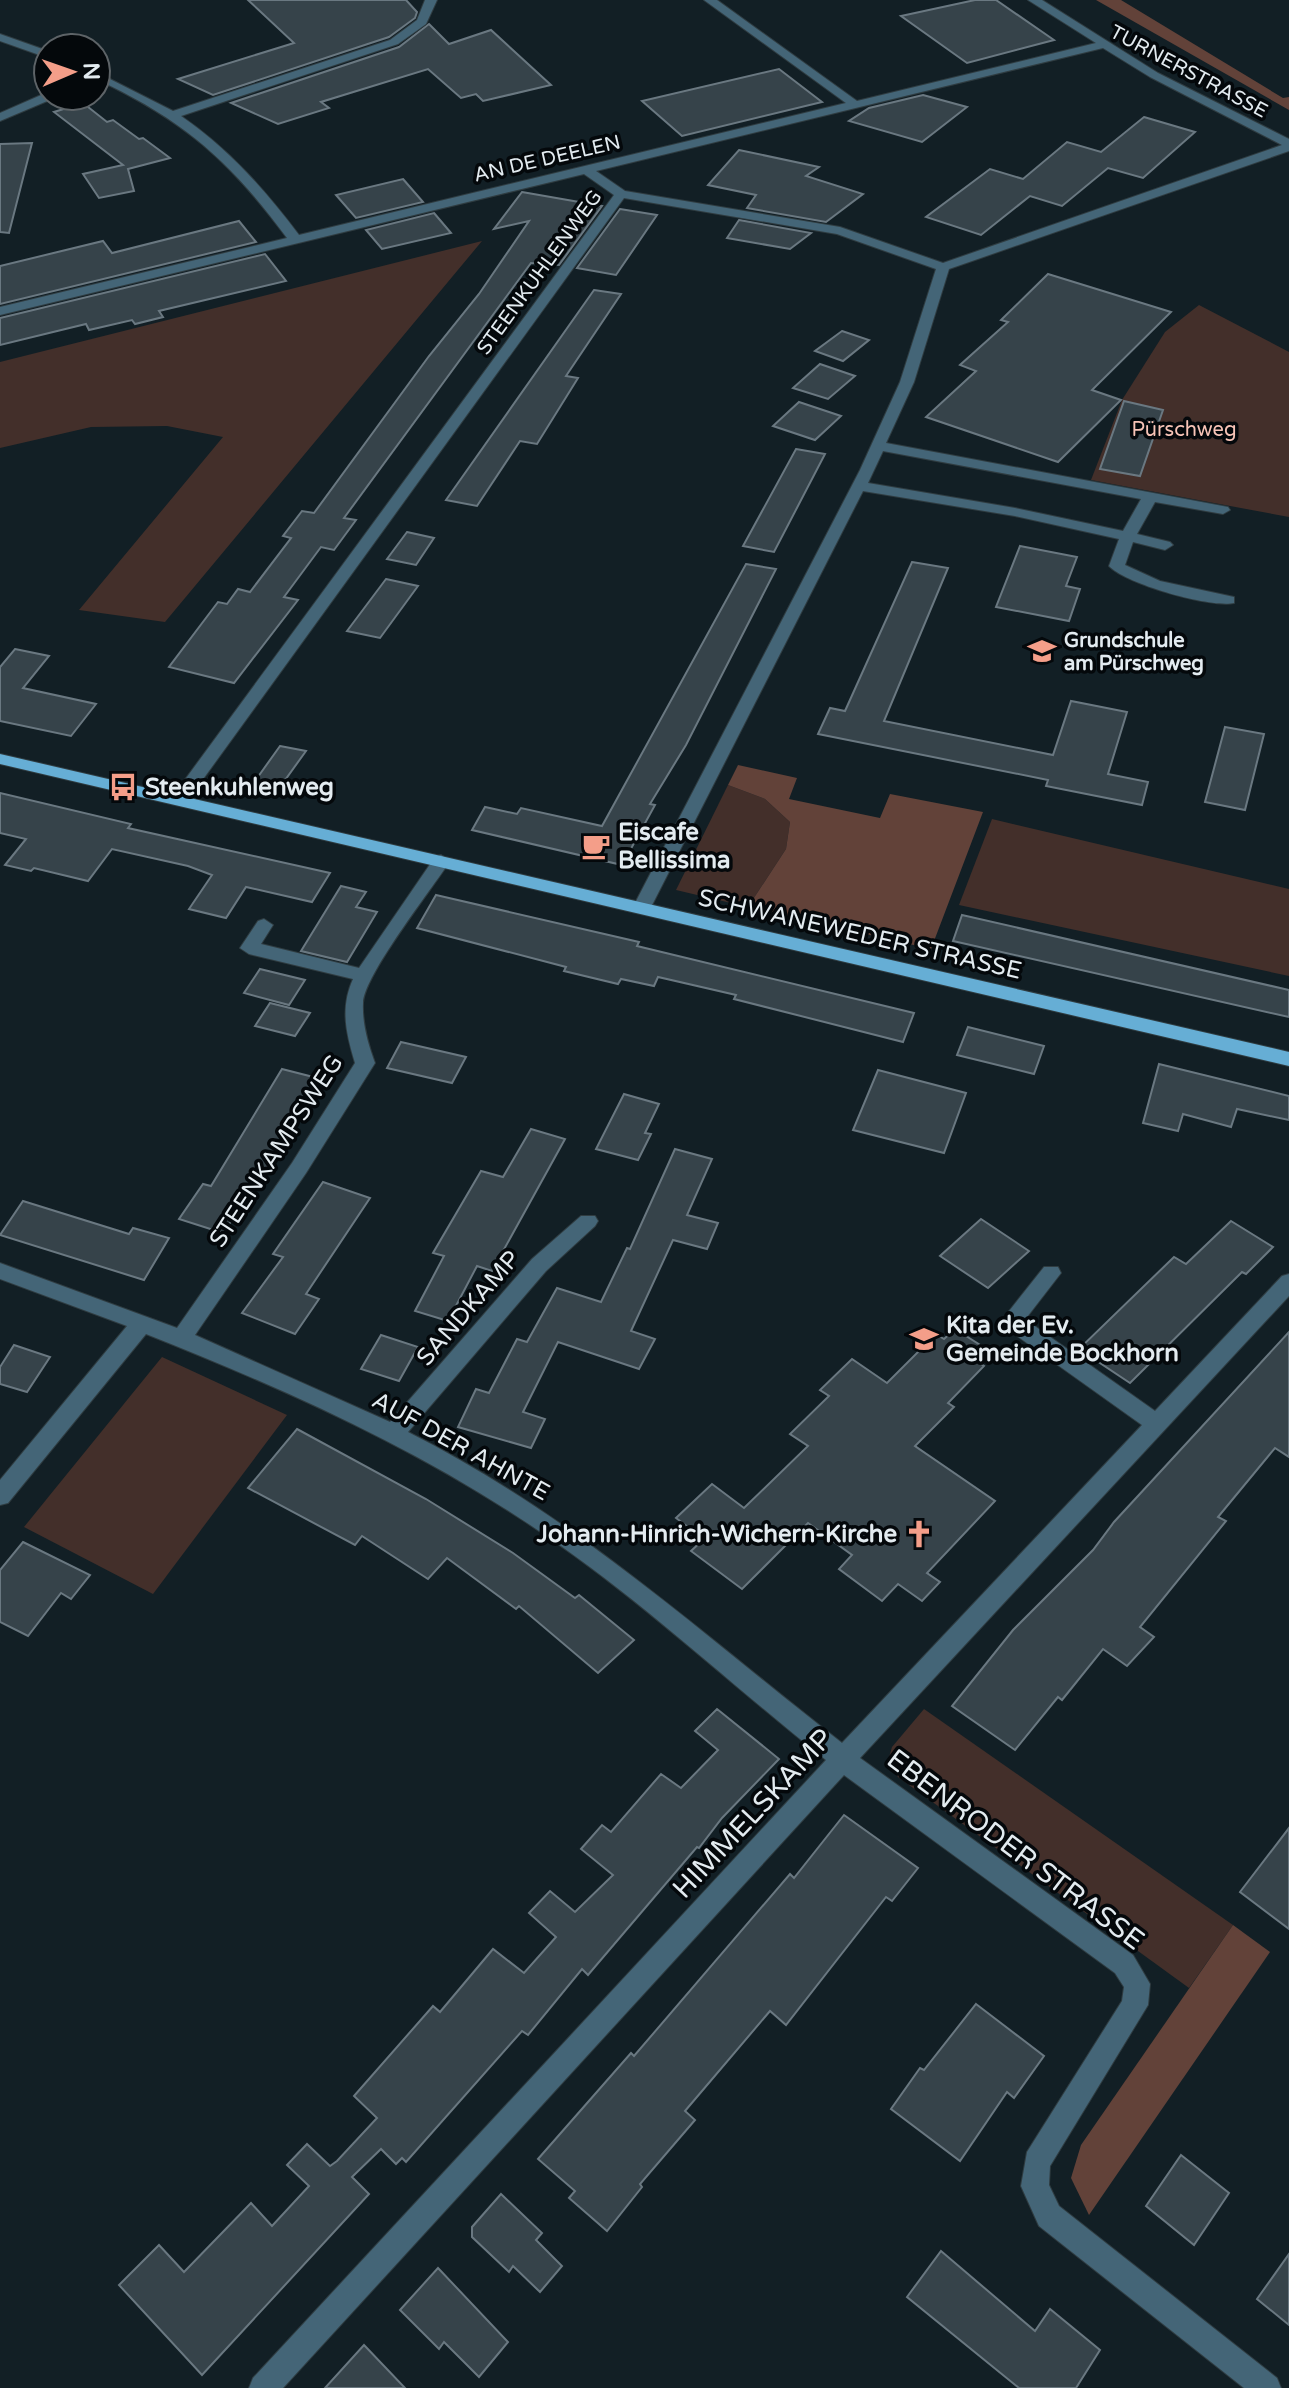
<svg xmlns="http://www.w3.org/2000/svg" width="1289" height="2388" font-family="'Varela Round',sans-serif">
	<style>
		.green { fill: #432f2a }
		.forest { fill: #624239 }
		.building { fill: #36434a; stroke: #6a7881; stroke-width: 2 }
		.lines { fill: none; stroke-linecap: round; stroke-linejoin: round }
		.minor-casing { stroke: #2f3c41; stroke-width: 2 }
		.major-casing { stroke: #2f3c41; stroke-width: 2 }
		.minor { fill: #446577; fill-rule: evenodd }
		.major { fill: #66aed5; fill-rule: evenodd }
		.labels { text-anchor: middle; stroke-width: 7; stroke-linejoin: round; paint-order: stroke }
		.far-street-label { font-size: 20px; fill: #e3ebf0; stroke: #04080b }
		.far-park-label { font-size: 20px; fill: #f8c4b7; stroke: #04080b }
		.far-poi-label { font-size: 20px; font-weight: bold; fill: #e3ebf0; stroke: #04080b; text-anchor: start }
		.poi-label { font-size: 24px; font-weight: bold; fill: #e3ebf0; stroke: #04080b; text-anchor: start }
		.street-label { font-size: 24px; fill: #e3ebf0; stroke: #04080b }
		.near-street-label { font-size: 28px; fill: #e3ebf0; stroke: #04080b }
	</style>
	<rect width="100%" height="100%" fill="#121f25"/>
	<!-- green -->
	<g class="green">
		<path d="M482,241L165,622L79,610L223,437L167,426L91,427L0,448V362Z"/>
		<path d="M1199,305L1289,352V517L1091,480L1122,400L1165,332Z"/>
		<path d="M728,785L765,799L790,822L786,849L748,907L676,890Z"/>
		<path d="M992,819L1289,889V976L959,905Z"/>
		<path d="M162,1357L287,1415L153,1594L24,1527Z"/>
		<path d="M924,1709L1233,1925L1189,1988L898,1777L888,1761L892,1747Z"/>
	</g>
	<!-- forest -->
	<g class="forest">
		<path d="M1096,0H1121L1283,98L1289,97V110Z"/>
		<path d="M738,765L797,778L789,799L880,818L890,794L983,812L931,949L748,907L786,849L790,822L765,799L728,785Z"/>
		<path d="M1233,1925L1270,1952L1089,2215L1071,2178L1081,2145Z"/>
	</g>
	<!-- building -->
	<g class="building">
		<path d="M248,0H406L417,12L415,18L389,37L213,95L178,79L294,43Z"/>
		<path d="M975,0H996L1054,40L967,63L901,16Z"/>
		<path d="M429,24L449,44L491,30L551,85L483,101L476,94L461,98L428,69L321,102L329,108L278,124L231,103L399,47Z"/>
		<path d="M779,69L822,102L682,136L642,101Z"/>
		<path d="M923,95L967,107L922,142L849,121L869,108Z"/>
		<path d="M83,103L107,122L113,120L139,139L143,138L170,158L128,169L134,191L99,198L83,174L123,165L54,112Z"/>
		<path d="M1144,117L1195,132L1143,178L1108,168L1062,206L1030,196L981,235L926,217L990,169L1023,179L1067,142L1101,152Z"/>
		<path d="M32,143L9,233L0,232V144Z"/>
		<path d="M739,150L819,167L806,176L863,194L826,222L747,208L756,195L708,185Z"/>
		<path d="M403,179L423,202L356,218L336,195Z"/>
		<path d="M522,192L602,206L559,265L531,263L344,518L356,520L334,550L321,547L284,597L298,600L234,683L169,667L218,602L227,604L238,589L250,592L291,538L283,536L302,511L314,513L429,356L479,294L529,221L494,229Z"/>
		<path d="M620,209L657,215L616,275L577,268Z"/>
		<path d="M434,213L451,233L382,249L366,230Z"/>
		<path d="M739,220L811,233L790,249L727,238Z"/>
		<path d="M239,221L256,242L0,304V266L103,241L112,253Z"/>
		<path d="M265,254L286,281L159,311L163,317L135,324L132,320L89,330L86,324L0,345V318Z"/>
		<path d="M1048,274L1171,312L1092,390L1121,400L1058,462L926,417L976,371L960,365L1008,322L1001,320Z"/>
		<path d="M594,290L621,294L566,376L578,378L537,444L520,441L477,506L446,500Z"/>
		<path d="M842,331L869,340L843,361L815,351Z"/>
		<path d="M820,364L855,376L828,399L793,388Z"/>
		<path d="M1124,401L1163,410L1140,476L1100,469Z"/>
		<path d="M799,402L841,416L815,440L773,426Z"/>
		<path d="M796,449L825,454L774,552L743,546Z"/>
		<path d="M407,532L434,538L416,565L387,559Z"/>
		<path d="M1020,546L1077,557L1066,586L1080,589L1069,621L996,607Z"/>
		<path d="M912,562L948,568L884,721L1053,755L1071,701L1127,712L1108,774L1148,782L1142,805L1046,786L1048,780L818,734L830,708L845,711Z"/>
		<path d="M746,564L776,569L686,745L650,804L655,805L622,865L472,830L485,807L517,814L521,808L602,826Z"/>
		<path d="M386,579L418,586L380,638L347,631Z"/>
		<path d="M15,649L49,656L23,688L96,704L71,736L0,721V667Z"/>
		<path d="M1225,727L1264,734L1245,810L1205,802Z"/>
		<path d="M280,746L306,751L280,787L255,781Z"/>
		<path d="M0,793L131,824L128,828L330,873L312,902L246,887L226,918L189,909L212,875L188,866L112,849L88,881L34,868L31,871L5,865L26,839L0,833Z"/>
		<path d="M341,886L366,892L356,907L377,912L347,962L301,951Z"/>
		<path d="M436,895L639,942L637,946L914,1013L903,1042L734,999L736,995L658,977L654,986L621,979L618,984L564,971L566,967L417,928Z"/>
		<path d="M962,915L1289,990V1017L953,941Z"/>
		<path d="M260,969L305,980L289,1005L244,993Z"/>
		<path d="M270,1003L310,1013L295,1036L255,1026Z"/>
		<path d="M968,1027L1044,1046L1034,1074L957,1055Z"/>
		<path d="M401,1042L466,1057L452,1083L387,1068Z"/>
		<path d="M1159,1064L1289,1096V1120L1237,1109L1231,1127L1183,1114L1178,1131L1143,1123Z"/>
		<path d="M282,1069L321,1079L269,1166L223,1233L179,1219L203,1184L211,1186Z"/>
		<path d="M878,1070L966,1093L944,1153L853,1130Z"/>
		<path d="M624,1094L659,1104L645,1133L651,1134L638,1160L596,1149Z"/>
		<path d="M531,1129L565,1139L492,1271L477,1266L448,1321L415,1311L444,1256L433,1253L481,1171L503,1177Z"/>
		<path d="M675,1149L712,1159L687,1215L718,1223L707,1249L673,1240L631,1331L655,1339L639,1369L558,1342L523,1412L545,1419L531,1448L458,1427L476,1389L489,1393L517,1339L527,1342L557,1288L601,1302L627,1248L630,1249Z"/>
		<path d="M323,1182L370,1198L306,1294L319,1299L295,1334L242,1313L283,1257L273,1254Z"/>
		<path d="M23,1201L129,1234L133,1228L169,1238L144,1280L0,1235Z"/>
		<path d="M981,1219L1029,1251L988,1288L940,1256Z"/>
		<path d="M1231,1221L1273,1247L1246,1274L1242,1272L1130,1383L1079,1349L1174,1257L1186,1264Z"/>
		<path d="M955,1329L988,1350L977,1361L984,1366L948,1403L954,1407L915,1446L995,1501L927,1573L940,1582L922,1601L898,1584L882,1601L839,1569L852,1555L808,1523L742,1589L691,1551L704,1539L676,1518L712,1484L744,1508L808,1446L790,1434L829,1396L820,1390L852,1359L887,1383L936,1334L944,1339Z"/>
		<path d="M1289,1332V1457L1275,1448L1218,1517L1226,1521L1140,1627L1154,1637L1127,1666L1103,1649L1062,1700L1058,1697L1015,1750L952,1706L1013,1630L1093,1550L1114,1522Z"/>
		<path d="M381,1335L418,1347L399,1381L361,1369Z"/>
		<path d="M14,1345L50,1357L27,1392L0,1384V1367Z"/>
		<path d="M297,1429L426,1499L513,1553L575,1598L579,1595L634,1640L598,1673L519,1606L516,1609L447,1558L428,1579L362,1536L355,1545L248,1488Z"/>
		<path d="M23,1542L90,1575L71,1599L61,1593L28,1636L0,1622V1570Z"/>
		<path d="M717,1709L779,1759L722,1818L699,1848L697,1847L588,1975L582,1969L528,2035L522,2031L406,2162L402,2158L396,2164L381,2149L352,2177L369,2194L202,2375L119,2285L159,2245L184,2272L251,2203L272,2226L309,2186L287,2165L307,2144L330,2166L337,2161L377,2118L354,2096L433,2006L440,2012L493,1949L524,1973L556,1937L529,1913L550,1891L575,1912L613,1875L581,1849L602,1825L611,1832L661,1774L681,1788L718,1750L695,1731Z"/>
		<path d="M844,1815L918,1868L892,1901L886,1897L786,2025L770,2011L685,2111L695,2120L640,2184L642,2187L607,2231L569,2198L575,2191L538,2159L631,2053L634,2056L790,1874L794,1878Z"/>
		<path d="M1289,1828V1929L1240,1892Z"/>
		<path d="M976,2004L1044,2056L1014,2098L1007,2092L960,2161L891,2109L920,2068L924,2070Z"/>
		<path d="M1181,2155L1229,2193L1194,2245L1146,2206Z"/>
		<path d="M501,2194L542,2233L536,2240L562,2266L540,2292L513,2266L509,2272L472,2237V2227Z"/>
		<path d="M941,2251L1035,2331L1050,2309L1100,2350L1076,2388H1019L907,2297Z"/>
		<path d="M1289,2254V2325L1257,2299Z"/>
		<path d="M438,2268L508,2342L479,2377L444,2342L439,2349L400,2310Z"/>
		<path d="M364,2345L405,2388H325Z"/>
	</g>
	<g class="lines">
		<defs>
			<g id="minor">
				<path d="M425,0H437L426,24L398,44L181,116C229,149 264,189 299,235L846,103L704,0H717L857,101L1096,43L1028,0H1042L1158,73L1289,139V151L949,269L914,382L886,443L1228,507L1230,510L1223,514L1155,502L1137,534L1170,542L1173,545L1165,550L1133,542L1125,565L1160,581L1234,597V603C1210,608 1126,584 1109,566L1119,539L1015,516L863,491L651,907L642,913L636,911L633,907L860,470L900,382L936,269L837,234L624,198L185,804H173L170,800L173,796L614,195L584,174L0,315V307L287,238C230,161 184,120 96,79V72L173,111L390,40L417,20ZM1103,48L1150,77L1282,145L943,263L840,227L625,191L596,171ZM883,451L1141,499L1123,531L1015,508L868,483Z"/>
				<path d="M0,34L48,51V58L0,41Z"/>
				<path d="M48,92V96H54L52,99L0,121V113Z"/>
				<path d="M441,855L450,861C432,889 364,975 363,1003C362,1023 368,1044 375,1063L306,1173L195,1335L390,1422L532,1259L581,1216H595L598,1221L595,1226L546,1271L408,1432C574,1516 697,1630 842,1743L1142,1425L1013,1333L1006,1315L1044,1267H1058L1061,1273L1027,1317L1029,1322L1155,1411L1282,1276L1289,1274V1296L860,1758L1133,1955L1150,1984L1148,2005L1050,2166L1049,2185L1059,2206L1277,2378L1281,2388H1244L1039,2226L1021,2186L1027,2152L1122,2001L1124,1987L1115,1973L844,1775L283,2388H249L253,2378L826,1760C725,1680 630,1589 521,1519C404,1442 275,1385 146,1334L8,1503L0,1505V1480L127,1326L0,1279V1263L177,1328L292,1163L355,1063C346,1033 340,1008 353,979L249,954L240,948L258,921L264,919L273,925L261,944L359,968L435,857Z"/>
			</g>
			<path id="major" d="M0,754L1289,1052V1066L0,764Z"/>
		</defs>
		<!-- minor casing -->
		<use href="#minor" class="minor-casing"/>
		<!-- major casing -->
		<use href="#major" class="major-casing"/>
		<!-- minor -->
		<use href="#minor" class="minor"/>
		<!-- major -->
		<use href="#major" class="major"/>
	</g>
	<!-- icons -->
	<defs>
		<symbol id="school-bare" viewBox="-9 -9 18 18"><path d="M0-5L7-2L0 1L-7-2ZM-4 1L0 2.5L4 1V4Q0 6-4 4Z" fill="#f49e89" stroke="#04080b" stroke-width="2.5" paint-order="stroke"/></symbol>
		<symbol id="bus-bare" viewBox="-9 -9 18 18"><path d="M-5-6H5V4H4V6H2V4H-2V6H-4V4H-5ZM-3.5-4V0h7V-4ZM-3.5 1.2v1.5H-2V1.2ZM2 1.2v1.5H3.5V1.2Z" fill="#f49e89" stroke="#04080b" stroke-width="2.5" paint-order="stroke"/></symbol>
		<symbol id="cafe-bare" viewBox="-9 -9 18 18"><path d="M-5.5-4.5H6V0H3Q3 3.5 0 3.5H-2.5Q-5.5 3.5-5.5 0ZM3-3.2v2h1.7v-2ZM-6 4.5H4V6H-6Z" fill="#f49e89" stroke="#04080b" stroke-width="2.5" paint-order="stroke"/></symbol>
		<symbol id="church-bare" viewBox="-9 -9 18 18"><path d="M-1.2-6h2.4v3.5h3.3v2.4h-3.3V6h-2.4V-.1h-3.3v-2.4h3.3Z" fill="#f49e89" stroke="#04080b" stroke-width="2.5" paint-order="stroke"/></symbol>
	</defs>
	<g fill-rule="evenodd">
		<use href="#school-bare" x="1022" y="631" width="40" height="40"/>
		<use href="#bus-bare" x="103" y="767" width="40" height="40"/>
		<use href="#cafe-bare" x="576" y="826" width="40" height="40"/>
		<use href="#school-bare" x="904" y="1319" width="40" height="40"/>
		<use href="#church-bare" x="899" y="1514" width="40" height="40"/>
	</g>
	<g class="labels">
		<!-- far-street labels -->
		<g class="far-street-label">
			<text transform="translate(1189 71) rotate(28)" y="7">TURNERSTRASSE</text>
			<text transform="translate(547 158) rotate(-13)" y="7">AN DE DEELEN</text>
			<text transform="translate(539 272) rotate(-54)" y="7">STEENKUHLENWEG</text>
		</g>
		<!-- far-park labels -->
		<g class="far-park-label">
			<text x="1184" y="436">Pürschweg</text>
		</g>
		<!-- far-poi labels -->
		<g class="far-poi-label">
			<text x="1064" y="647">Grundschule<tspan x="1064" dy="23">am Pürschweg</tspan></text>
		</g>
		<!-- poi labels -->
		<g class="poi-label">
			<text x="145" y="795">Steenkuhlenweg</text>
			<text x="618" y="840">Eiscafe<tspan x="618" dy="28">Bellissima</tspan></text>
			<text x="946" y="1333">Kita der Ev.<tspan x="946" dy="28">Gemeinde Bockhorn</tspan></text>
			<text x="897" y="1542" text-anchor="end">Johann-Hinrich-Wichern-Kirche</text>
		</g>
		<!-- street labels -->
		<g class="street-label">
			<text transform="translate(860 934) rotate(13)" y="8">SCHWANEWEDER STRASSE</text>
			<text transform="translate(276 1151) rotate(-57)" y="8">STEENKAMPSWEG</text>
			<text transform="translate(468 1308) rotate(-49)" y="8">SANDKAMP</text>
			<text transform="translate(461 1446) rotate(29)" y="8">AUF DER AHNTE</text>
		</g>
		<!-- near-street labels -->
		<g class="near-street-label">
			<text transform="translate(752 1813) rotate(-47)" y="10">HIMMELSKAMP</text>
			<text transform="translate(1016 1849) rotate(37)" y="10">EBENRODER STRASSE</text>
		</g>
	</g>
	<!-- north arrow -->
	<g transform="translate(72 72) rotate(88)"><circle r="38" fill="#04080b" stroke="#5d6367" stroke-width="2"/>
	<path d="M0-6L14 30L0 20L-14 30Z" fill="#f49e89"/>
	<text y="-12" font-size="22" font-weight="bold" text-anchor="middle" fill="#e3ebf0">N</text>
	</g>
</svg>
